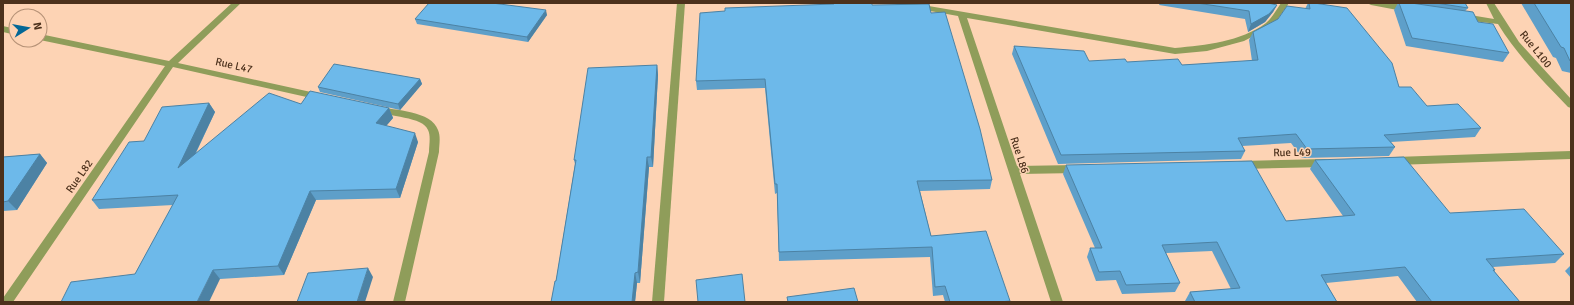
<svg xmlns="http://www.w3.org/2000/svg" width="1574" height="305" font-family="Signika,sans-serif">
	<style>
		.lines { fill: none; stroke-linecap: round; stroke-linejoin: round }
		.minor { fill: #8f9d5a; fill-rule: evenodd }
		.wall { fill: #5e9fc9 }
		.shaded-wall { fill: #4c82a4 }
		.building { fill: #6db9ea; stroke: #4c82a4 }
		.labels { text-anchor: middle; stroke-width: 3; stroke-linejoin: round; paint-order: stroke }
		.street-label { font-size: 11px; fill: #4c311c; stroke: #fdd3b4 }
	</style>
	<rect width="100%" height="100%" fill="#fdd3b4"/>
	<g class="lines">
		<!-- minor -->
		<g class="minor">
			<path d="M232,3H241L178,63L320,94L323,95L325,97L323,99L320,100L173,67L13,302H3V298L165,66L40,40V34L169,61Z"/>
			<path d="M677,3H685L664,302H652Z"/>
			<path d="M893,3H911L1175,48C1206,45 1240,42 1266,23C1272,18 1277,9 1281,3H1289L1273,26L1244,41L1207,51L1175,54L967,18L1017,166L1077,165L1081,166L1082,169L1081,172L1077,173L1020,174L1063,302H1051L958,16L897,5Z"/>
			<path d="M1367,3C1378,3 1404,2 1412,9L1408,12L1371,5Z"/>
			<path d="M1486,3H1494L1519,42L1571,99V108L1568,107C1543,81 1517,55 1498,24L1464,20L1460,17L1464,14L1494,19Z"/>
			<path d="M3,26L16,29V35L3,32Z"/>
			<path d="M378,107C394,110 432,111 438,130C441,137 439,145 439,152L405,302H393L429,152C429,145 431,136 428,130C424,117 387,116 375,112L373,110Z"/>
			<path d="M1571,151V159L1395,165L1391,164L1390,161L1391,158L1395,157Z"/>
			<path d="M1325,159L1329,160L1330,163L1329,166L1325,167L1241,169L1237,168L1236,165L1237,162L1241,161Z"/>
		</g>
	</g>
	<!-- wall -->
	<g class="wall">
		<path d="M832,3H872V5L931,13L992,180L990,189L920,191L931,236L1010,301V302H945L943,295L933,296L930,257L779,261L777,193L775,194L765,88L697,90L696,81L725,11L832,4Z"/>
		<path d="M1160,3H1268L1277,5L1273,12L1265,22L1248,32L1245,19L1159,5Z"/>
		<path d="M1308,3H1314L1399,87L1427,106L1481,128L1475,137L1391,142L1395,147L1389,156L1302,158L1291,143L1242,146L1245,151L1241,159L1058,164L1012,54L1014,46L1089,61L1182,65L1252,61L1249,40L1253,32L1305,9Z"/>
		<path d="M1398,3H1465L1468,8L1465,11L1478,22L1509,53L1503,62L1406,46L1394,10Z"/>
		<path d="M1521,3H1571V73L1562,71L1556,58L1553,57Z"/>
		<path d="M547,15L528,42L417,24L415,19Z"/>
		<path d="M657,65L658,75L653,167H649L640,283H637L635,302H551L556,281L575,164L574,160Z"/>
		<path d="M420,79L422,84L400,110L320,92L318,87Z"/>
		<path d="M209,103L215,112L196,153L389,108L393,118L386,126L418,142L400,198L316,200L284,275L220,279L135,274L173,205L99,209L92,200L144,141Z"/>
		<path d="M40,154L47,163L17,210L3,211V157Z"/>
		<path d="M1315,160L1450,213L1564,254L1555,263L1493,267L1495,270L1494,271L1520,302H1417L1398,276L1326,283L1337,302H1186L1185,301L1190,292L1231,289L1212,251L1166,253L1180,283L1175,292L1122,294L1116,280L1096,281L1087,257L1090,248H1095L1063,174L1066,165L1286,221L1343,216L1310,169Z"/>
		<path d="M1571,265V278L1565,271Z"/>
	</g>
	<!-- shaded-wall -->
	<g class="shaded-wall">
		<path d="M1277,5L1273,12L1265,22L1248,32L1251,24Z"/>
		<path d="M546,10L547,15L528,42L527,37Z"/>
		<path d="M657,65L658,75L653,167L651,157Z"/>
		<path d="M420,79L422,84L400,110L398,104Z"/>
		<path d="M209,103L215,112L184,177L178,168Z"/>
		<path d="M389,108L393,118L380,133L376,123Z"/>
		<path d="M415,133L418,142L400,198L396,189Z"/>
		<path d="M40,154L47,163L17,210L8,201Z"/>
		<path d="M647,157L649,167L640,283L638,272Z"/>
		<path d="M310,191L316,200L284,275L278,266Z"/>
		<path d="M368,268L373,277L365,302H357Z"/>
		<path d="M213,270L220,279L209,302H197Z"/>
		<path d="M635,273L637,283L635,302H632Z"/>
	</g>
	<!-- building -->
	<g class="building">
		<path d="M429,3H492L546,10L527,37L415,19Z"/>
		<path d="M833,3H872V5L929,4L931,13L945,12L980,129L992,180L917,181L931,236L986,231L1010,301L999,302H950L945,286L935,287L932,247L779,252L777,184H775L765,79L696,81L700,13L725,11V8L834,4Z"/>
		<path d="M1197,3H1268L1277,5L1269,14L1251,24L1249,11Z"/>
		<path d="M1309,3H1314L1347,8L1392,63L1399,87H1411L1427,106L1458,104L1481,128L1384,135L1395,147L1307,149L1296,134L1238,138L1245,151L1061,155L1014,46L1084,51L1089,61L1125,59L1127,62L1178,59L1182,65L1258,60L1253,32L1278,19L1287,6L1310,9Z"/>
		<path d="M1399,3H1411L1473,12L1478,22L1493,24L1509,53L1412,38Z"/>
		<path d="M1436,3H1465L1468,8Z"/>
		<path d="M1534,3H1571V61H1570L1564,48L1561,47Z"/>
		<path d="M334,64L420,79L398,104L318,87Z"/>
		<path d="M657,65L651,157H647L638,272L635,273L632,302H551L555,281H556L576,160H574L588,68Z"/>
		<path d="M310,91L389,108L376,123L415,133L396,189L310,191L278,266L213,270L197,302H61L71,282L135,274L178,195L92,200L129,142L144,141L162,107L209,103L178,168L269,93L301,104Z"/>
		<path d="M40,154L8,201L3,202V157Z"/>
		<path d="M1404,157L1450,213L1524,209L1564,254L1486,259L1495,270H1493L1520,302H1432L1405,267L1321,275L1337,302H1195L1190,292L1240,288L1217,242L1162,245L1180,283L1126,285L1120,271L1099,272L1090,248H1102L1066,165L1252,161L1286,221L1355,215L1315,160Z"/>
		<path d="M368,268L357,302H297L308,273Z"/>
		<path d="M742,274L745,302H698L696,280Z"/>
		<path d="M854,288L858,302H788L787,297Z"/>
	</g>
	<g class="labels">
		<!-- street labels -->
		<g class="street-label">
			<text transform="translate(1536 49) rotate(51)" y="4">Rue L100</text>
			<text transform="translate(234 65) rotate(13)" y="4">Rue L47</text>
			<text transform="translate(1292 152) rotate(-1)" y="4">Rue L49</text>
			<text transform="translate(1020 155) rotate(72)" y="4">Rue L86</text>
			<text transform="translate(79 176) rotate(-55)" y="4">Rue L82</text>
		</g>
	</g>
	<!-- border -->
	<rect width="1574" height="305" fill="none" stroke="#4c311c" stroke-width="8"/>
	<!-- north arrow -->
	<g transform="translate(28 28) rotate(79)"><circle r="19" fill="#fdd3b4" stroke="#b69277"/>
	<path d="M0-3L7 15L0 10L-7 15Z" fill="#036796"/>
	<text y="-6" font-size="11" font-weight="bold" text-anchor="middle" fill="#4c311c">N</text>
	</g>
</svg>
